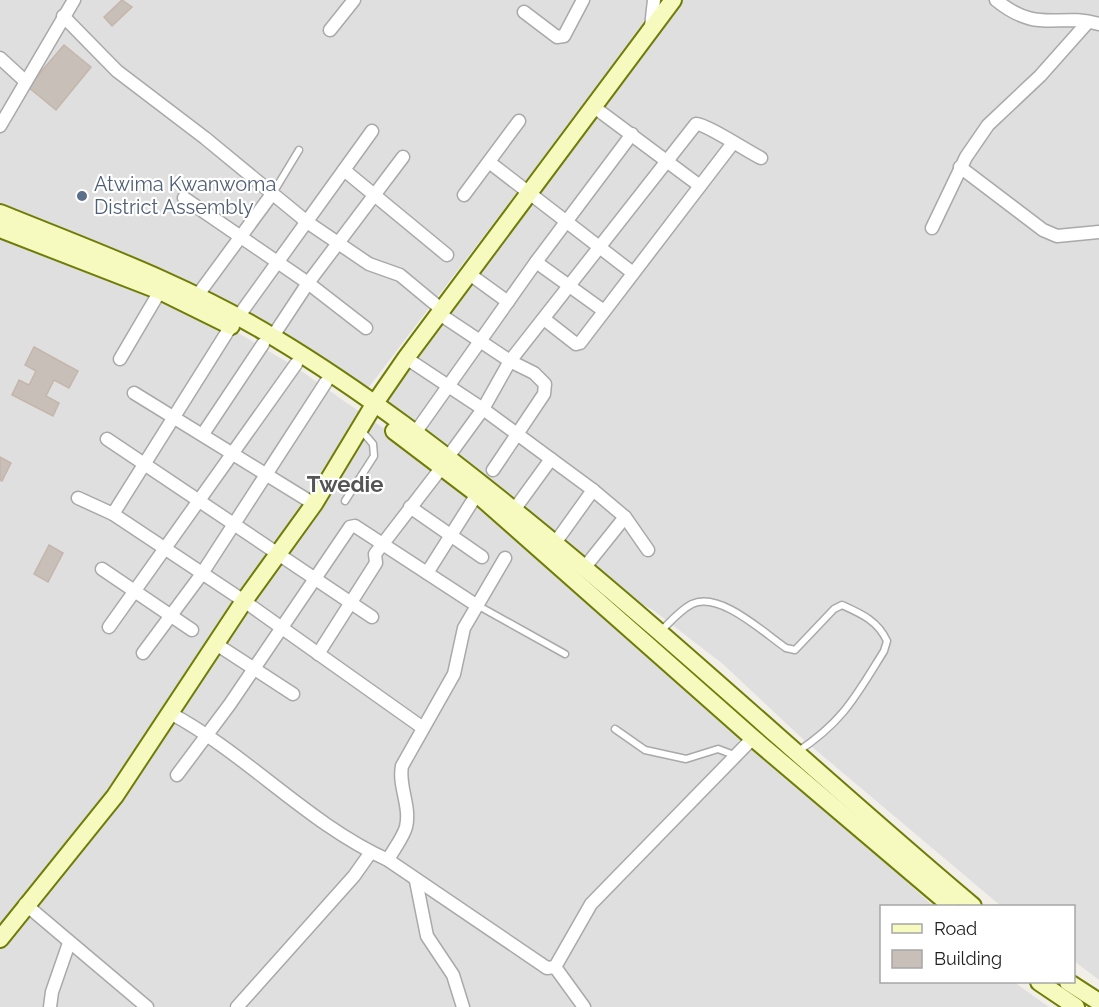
<svg xmlns="http://www.w3.org/2000/svg" width="1099" height="1007" font-family="Raleway,sans-serif">
	<style>
		.residential { fill: #e0dfdf }
		.building { fill: #c7bfb8; stroke: #c4b6ab; stroke-width: 1.5 }
		.lines { fill: none; stroke-linecap: round; stroke-linejoin: round }
		.lane-casing { stroke: #a9a9a9; stroke-width: 9 }
		.street-casing { stroke: #a9a9a9; stroke-width: 15 }
		.secondary-casing { stroke: #707d05; stroke-width: 20 }
		.lane { stroke: #fff; stroke-width: 6 }
		.street { stroke: #fff; stroke-width: 12 }
		.secondary { stroke: #f7fabf; stroke-width: 16 }
		.service-dot { fill: #5c6f8a; stroke: #fff; stroke-width: 2 }
		.labels { text-anchor: middle; stroke-width: 4.5; stroke-linejoin: round; paint-order: stroke }
		.service-label { font-size: 20px; fill: #4e5e75; stroke: #fff; text-anchor: start }
		.quarter-label { font-size: 22px; font-weight: bold; fill: #555; stroke: #fff }
	</style>
	<rect width="100%" height="100%" fill="#f2efe9"/>
	<!-- residential -->
	<g class="residential">
		<path d="M0,0H663L366,391L0,207Z"/>
		<path d="M683,0H1099V980L1074,961V906H1001L805,741L724,665L653,610L606,586L378,400Z"/>
		<path d="M0,233L211,317L294,366L433,463L849,829L933,906H882V982H1014L1049,1007H0Z"/>
	</g>
	<!-- building -->
	<g class="building">
		<path d="M122,0L132,7L112,26L104,17Z"/>
		<path d="M64,45L91,67L56,110L28,87Z"/>
		<path d="M34,347L78,371L69,388L54,380L46,396L59,403L53,416L12,395L19,380L29,385L36,371L25,365Z"/>
		<path d="M0,457L11,463L2,481L0,480Z"/>
		<path d="M49,545L63,553L48,582L34,574Z"/>
	</g>
	<g class="lines">
		<defs>
			<g id="lane">
				<path d="M273,193L299,150"/>
				<path d="M345,501L374,456L373,444L360,429"/>
				<path d="M477,605L565,654"/>
				<path d="M660,632C670,622 680,610 692,604C720,591 764,633 786,648L795,650L834,609L842,605C862,614 878,621 887,641L884,651C856,696 843,722 797,752"/>
				<path d="M615,729L645,750L686,759L718,749L734,755"/>
			</g>
			<g id="street">
				<path d="M996,0C1039,35 1058,12 1099,24"/>
				<path d="M524,12L557,37L564,36L583,0"/>
				<path d="M63,16L117,71L205,138L307,222L369,264L400,275L441,309"/>
				<path d="M651,27L654,0"/>
				<path d="M330,30L354,0"/>
				<path d="M0,58L25,81"/>
				<path d="M0,126L74,0"/>
				<path d="M489,162L633,273"/>
				<path d="M960,167L1043,230L1057,236L1099,232"/>
				<path d="M344,170L447,255"/>
				<path d="M700,186L733,143"/>
				<path d="M464,195L519,121"/>
				<path d="M184,198L308,283L366,328"/>
				<path d="M932,228L966,157L988,125L1040,76L1088,22"/>
				<path d="M536,262L604,311"/>
				<path d="M468,273L508,302"/>
				<path d="M197,296L272,194"/>
				<path d="M438,313L510,361L534,373L545,384L544,394L493,470"/>
				<path d="M238,317L372,131"/>
				<path d="M544,319L576,344L580,343L700,186L594,107"/>
				<path d="M273,336L308,283L403,157"/>
				<path d="M406,358L483,409L593,490L625,517L648,550"/>
				<path d="M120,359L160,291"/>
				<path d="M134,393L314,504"/>
				<path d="M415,433L536,262L632,134"/>
				<path d="M203,434L263,344"/>
				<path d="M107,439L372,617"/>
				<path d="M448,457L483,409L510,361L696,124C704,123 749,152 761,158"/>
				<path d="M78,498L113,514L244,601L423,728"/>
				<path d="M410,507L482,557"/>
				<path d="M514,510L551,459"/>
				<path d="M113,514L231,326"/>
				<path d="M555,543L593,490"/>
				<path d="M585,567L625,517"/>
				<path d="M102,569L192,630"/>
				<path d="M427,573L477,494"/>
				<path d="M109,627L296,364"/>
				<path d="M216,644L293,694"/>
				<path d="M143,653L201,575L326,382"/>
				<path d="M318,654L376,563L375,554L442,467"/>
				<path d="M170,713C247,754 308,824 388,860L547,968L555,967"/>
				<path d="M177,775L230,704L350,527L355,526L476,605"/>
				<path d="M388,860C393,850 403,838 406,827C411,806 398,786 402,766L454,674L464,628L505,558"/>
				<path d="M416,881L427,936L453,975L463,1007"/>
				<path d="M25,904L147,1007"/>
				<path d="M555,967L591,904L753,738"/>
				<path d="M555,967L584,1007"/>
				<path d="M50,1007L52,992L69,943"/>
				<path d="M237,1007L354,876L371,852"/>
			</g>
			<g id="secondary">
				<path d="M0,213C94,251 188,285 275,338C363,391 445,454 525,519C678,643 822,779 973,906"/>
				<path d="M0,229L160,291L231,326"/>
				<path d="M394,431L477,494L753,738L951,906"/>
				<path d="M0,939L115,796L244,601L314,504L375,403L406,358L673,0"/>
				<path d="M1039,982L1076,1007"/>
				<path d="M1068,982L1099,1002"/>
			</g>
		</defs>
		<!-- lane casing -->
		<use href="#lane" class="lane-casing"/>
		<!-- street casing -->
		<use href="#street" class="street-casing"/>
		<!-- secondary casing -->
		<use href="#secondary" class="secondary-casing"/>
		<!-- lane -->
		<use href="#lane" class="lane"/>
		<!-- street -->
		<use href="#street" class="street"/>
		<!-- secondary -->
		<use href="#secondary" class="secondary"/>
	</g>
	<!-- markers -->
	<circle class="service-dot" cx="82" cy="196" r="6"/>
	<g class="labels">
		<!-- service labels -->
		<g class="service-label">
			<text x="94" y="191">Atwima Kwanwoma<tspan x="94" dy="23">District Assembly</tspan></text>
		</g>
		<!-- quarter labels -->
		<g class="quarter-label">
			<text x="345" y="492">Twedie</text>
		</g>
	</g>
	<!-- legend -->
	<rect x="880" y="905" width="195" height="78" fill="#ffffff" stroke="#a7a7a7" stroke-width="1.5"/>
	<rect x="892" y="924" width="30" height="9" fill="#f7fabf" stroke="#a7a7a7" stroke-width="1.5"/>
	<text x="934" y="935" font-size="18" fill="#222222">Road</text>
	<rect x="892" y="950" width="30" height="18" fill="#c7bfb8" stroke="#a7a7a7" stroke-width="1.5"/>
	<text x="934" y="965" font-size="18" fill="#222222">Building</text>
</svg>
